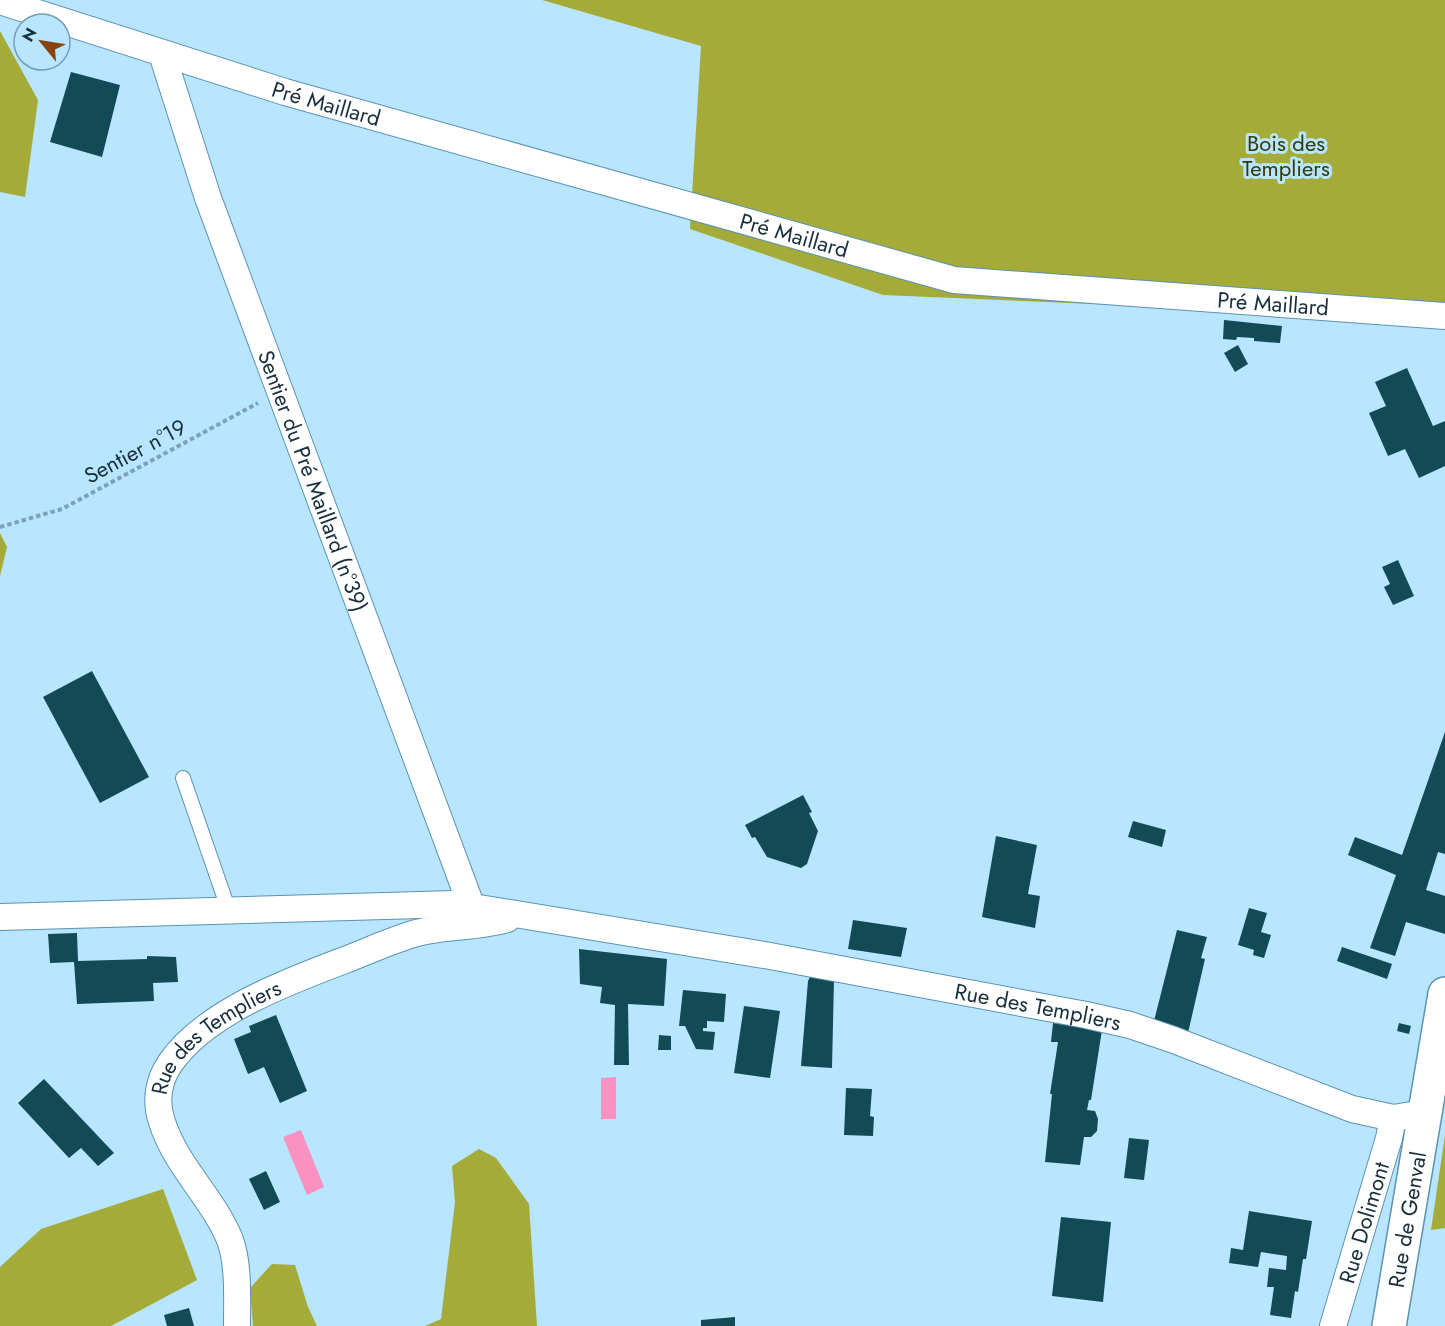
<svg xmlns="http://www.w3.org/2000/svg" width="1445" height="1326" font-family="Jost,sans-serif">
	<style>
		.forest { fill: #a4ab38 }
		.water { fill: #fa91bf }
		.building { fill: #124b55 }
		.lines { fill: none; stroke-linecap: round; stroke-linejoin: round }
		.lane-casing { stroke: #5b93b0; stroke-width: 16 }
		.street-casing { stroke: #5b93b0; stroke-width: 28 }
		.secondary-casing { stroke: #5b93b0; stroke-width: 36 }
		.path { stroke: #7da2b7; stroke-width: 4; stroke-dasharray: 4.5 3; stroke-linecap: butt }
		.lane { stroke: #fff; stroke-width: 14 }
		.street { stroke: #fff; stroke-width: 26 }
		.secondary { stroke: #fff; stroke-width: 33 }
		.labels { text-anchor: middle; stroke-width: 6; stroke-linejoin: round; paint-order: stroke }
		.street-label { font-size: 22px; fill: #182f3b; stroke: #b8e5ff }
		.park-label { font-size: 22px; fill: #353808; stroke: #b8e5ff }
	</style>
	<rect width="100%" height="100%" fill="#b8e5ff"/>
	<!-- forest -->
	<g class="forest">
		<path d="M542,0H1445V319L883,295L690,229L701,46Z"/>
		<path d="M0,31L38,100L25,197L0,192Z"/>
		<path d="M0,533L7,547L0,576Z"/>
		<path d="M1445,1135V1228L1431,1230Z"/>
		<path d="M479,1149L496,1158L529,1204L537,1326H425L441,1319L455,1202L452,1166Z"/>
		<path d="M163,1189L197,1280L111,1326H0V1267L41,1229Z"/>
		<path d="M272,1264L295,1265L308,1307L317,1326H253L250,1288Z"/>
	</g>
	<!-- water -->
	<g class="water">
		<path d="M616,1077V1119H601V1078Z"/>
		<path d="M301,1130L324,1187L307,1195L283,1137Z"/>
	</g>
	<!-- building -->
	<g class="building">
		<path d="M71,72L120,85L102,157L50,142Z"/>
		<path d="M1224,320L1282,326L1280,343L1254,341V338L1237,337L1236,340L1223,339Z"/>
		<path d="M1238,345L1248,364L1235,372L1224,353Z"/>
		<path d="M1407,368L1433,426L1445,421V466L1419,478L1405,449L1388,456L1369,413L1386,406L1375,382Z"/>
		<path d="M1398,560L1414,596L1393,605L1384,587L1390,584L1382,567Z"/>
		<path d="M92,671L149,777L100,803L43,697Z"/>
		<path d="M1445,732V854L1438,852L1426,890L1445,896V934L1406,922L1395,956L1370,948L1396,875L1348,855L1355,837L1402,855Z"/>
		<path d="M803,795L812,812L809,813L818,831L807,864L801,868L767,857L755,837L752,838L745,825Z"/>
		<path d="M1133,821L1166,830L1162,847L1128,837Z"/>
		<path d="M996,836L1037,845L1028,894L1040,896L1035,928L982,917Z"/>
		<path d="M1249,908L1267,913L1261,932L1271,935L1264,958L1253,955L1254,950L1238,945Z"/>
		<path d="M853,920L907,928L901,957L848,949Z"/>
		<path d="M1177,930L1207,937L1201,958L1205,959L1188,1033L1153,1025Z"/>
		<path d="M77,933L78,961L147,959V956L176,957L178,982L153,983L154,1001L77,1004L74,962L50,963L48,934Z"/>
		<path d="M1342,947L1392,964L1387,979L1337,961Z"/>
		<path d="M579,949L667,959L664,1006L628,1004L629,1065H614L615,1005L600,1003L602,987L580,984Z"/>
		<path d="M811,975L834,979L832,1068L801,1066L808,981Z"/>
		<path d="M683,990L726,994L724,1022L707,1021V1028H703V1031L715,1032L713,1050L696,1049L685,1026H679Z"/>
		<path d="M744,1006L780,1011L770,1078L734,1073Z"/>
		<path d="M276,1015L307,1091L280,1103L264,1067L248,1074L234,1039L251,1032L249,1026Z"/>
		<path d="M1053,1023L1102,1030L1091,1100H1089L1087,1110L1095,1111L1098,1119L1097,1131L1091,1137H1084L1080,1165L1045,1162L1052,1094H1050L1058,1042H1051Z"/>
		<path d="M1399,1023L1411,1026L1409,1034L1397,1031Z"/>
		<path d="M659,1035L671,1036V1050H658Z"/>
		<path d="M44,1079L114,1153L98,1166L81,1148L69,1158L18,1103Z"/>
		<path d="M846,1088L872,1089L870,1116L874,1117L873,1136L844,1135Z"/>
		<path d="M1129,1138L1149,1140L1144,1180L1124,1178Z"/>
		<path d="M266,1171L280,1202L264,1210L249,1179Z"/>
		<path d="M1249,1211L1312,1221L1306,1259H1303L1298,1292L1295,1291L1291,1318L1270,1315L1274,1287H1267L1269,1268L1286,1270L1287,1256L1261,1252L1258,1267L1229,1263L1231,1248L1243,1250Z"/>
		<path d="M1061,1217L1111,1222L1103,1302L1052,1296Z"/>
		<path d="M189,1308L194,1326H167L164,1315Z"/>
		<path d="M735,1317V1326H701V1320Z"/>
	</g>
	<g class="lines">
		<defs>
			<path id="lane" d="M183,778L229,911"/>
			<g id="street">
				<path id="s1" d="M0,1L285,92L954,280L1445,316"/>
				<path id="s2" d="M162,54L208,198L471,905"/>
				<path id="s3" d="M0,917L455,904L770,956L1086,1015L1130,1025L1174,1040L1352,1109L1393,1118L1424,1113"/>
				<path id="s4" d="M237,1326C237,1300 239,1264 230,1240C213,1198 176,1166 162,1122C155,1102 158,1080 171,1062C206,1012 289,981 345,960C368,951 390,941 413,934C444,925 477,928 507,919"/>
				<path id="s5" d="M1333,1326L1389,1138L1393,1118"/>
			</g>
			<g id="secondary">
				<path id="s6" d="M1389,1326L1445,994"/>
			</g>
		</defs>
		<!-- lane casing -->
		<use href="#lane" class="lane-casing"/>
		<!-- street casing -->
		<use href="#street" class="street-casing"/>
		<!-- secondary casing -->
		<use href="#secondary" class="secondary-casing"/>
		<!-- path -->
		<path class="path" d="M0,527L62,509L258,403"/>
		<!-- lane -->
		<use href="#lane" class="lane"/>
		<!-- street -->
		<use href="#street" class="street"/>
		<!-- secondary -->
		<use href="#secondary" class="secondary"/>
	</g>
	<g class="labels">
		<!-- street labels -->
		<g class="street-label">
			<text dy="8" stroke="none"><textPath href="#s1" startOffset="342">Pré Maillard</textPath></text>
			<text dy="8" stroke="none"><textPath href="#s1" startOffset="828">Pré Maillard</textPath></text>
			<text dy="8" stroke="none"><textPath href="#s1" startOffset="1314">Pré Maillard</textPath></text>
			<text transform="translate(135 451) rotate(-28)" y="8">Sentier n°19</text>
			<text dy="8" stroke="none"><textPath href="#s2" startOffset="453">Sentier du Pré Maillard (n°39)</textPath></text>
			<text dy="8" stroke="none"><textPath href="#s3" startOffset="1047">Rue des Templiers</textPath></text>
			<text dy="8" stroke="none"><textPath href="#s4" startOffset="336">Rue des Templiers</textPath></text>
			<text dy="8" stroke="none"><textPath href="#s6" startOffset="108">Rue de Genval</textPath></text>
			<text dy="8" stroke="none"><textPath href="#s5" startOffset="108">Rue Dolimont</textPath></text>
		</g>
		<!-- park labels -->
		<g class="park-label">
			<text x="1286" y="151">Bois des<tspan x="1286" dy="25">Templiers</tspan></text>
		</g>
	</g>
	<!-- north arrow -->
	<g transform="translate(42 42) rotate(300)"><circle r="28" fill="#b8e5ff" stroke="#789cb1" stroke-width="1.5"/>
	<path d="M0-4.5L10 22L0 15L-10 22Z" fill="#85430f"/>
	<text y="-9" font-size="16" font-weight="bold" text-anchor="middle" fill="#182f3b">N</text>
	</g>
</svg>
